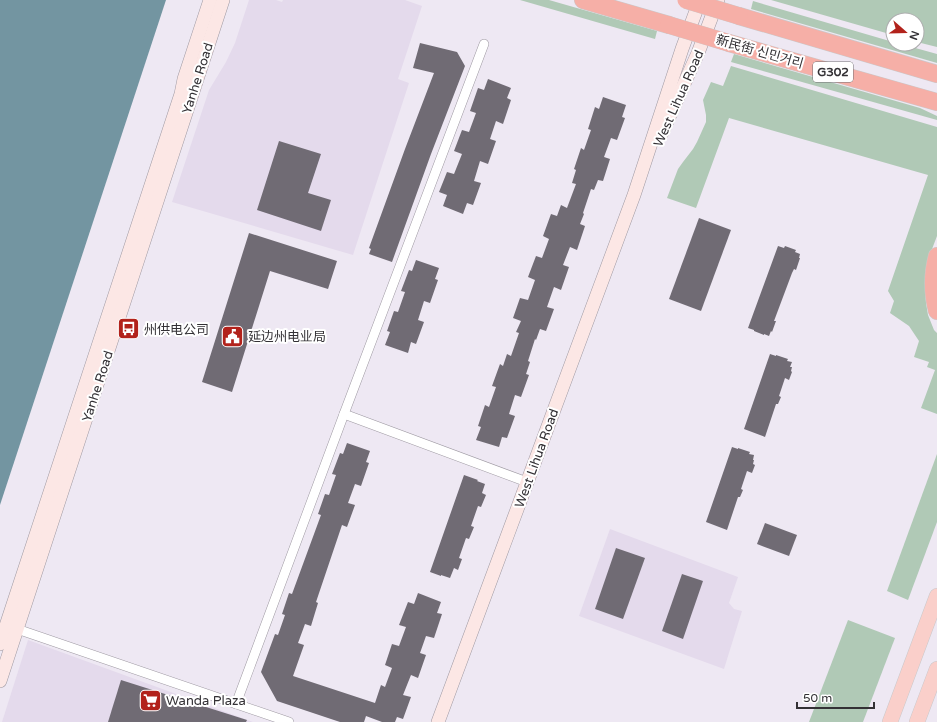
<svg xmlns="http://www.w3.org/2000/svg" width="937" height="722" font-family="'Varela Round','Noto Sans SC','Noto Sans KR',sans-serif">
	<style>
		.built { fill: #e4daec }
		.green { fill: #b0c9b6 }
		.water { fill: #7395a1 }
		.building { fill: #706b74 }
		.lines { fill: none; stroke-linecap: round; stroke-linejoin: round }
		.street-casing { stroke: #9f9aa3; stroke-width: 10 }
		.secondary-casing { stroke: #9f9aa3; stroke-width: 14 }
		.primary-casing { stroke: #cac9ca; stroke-width: 16 }
		.highway-casing { stroke: #cac9ca; stroke-width: 18 }
		.street { stroke: #fff; stroke-width: 9 }
		.secondary { stroke: #fce7e5; stroke-width: 13 }
		.primary { stroke: #facfca; stroke-width: 15 }
		.highway { stroke: #f6afa7; stroke-width: 17 }
		.highway-bridge-casing { stroke: #cac9ca; stroke-width: 18; stroke-linecap: butt }
		.highway-bridge { stroke: #f6afa7; stroke-width: 17 }
		.labels { text-anchor: middle; stroke-width: 4; stroke-linejoin: round; paint-order: stroke }
		.shield { fill: #fff; stroke: #706f72; stroke-width: 1 }
		.shield-label { font-size: 12px; font-weight: bold; fill: #333135 }
		.street-label { font-size: 13px; fill: #333135; stroke: #fff }
		.poi-label { font-size: 13px; fill: #333135; stroke: #fff; text-anchor: start }
	</style>
	<rect width="100%" height="100%" fill="#eee8f3"/>
	<!-- built -->
	<g class="built">
		<path d="M249,0H276L282,2L283,0H405L422,6L398,79L409,83L353,255L172,202L209,90L226,62L235,43Z"/>
		<path d="M610,529L738,577L729,603L734,609L742,611L724,669L579,616Z"/>
		<path d="M28,640L253,722H2Z"/>
	</g>
	<!-- green -->
	<g class="green">
		<path d="M520,0H549L657,31L655,39Z"/>
		<path d="M771,0H937V47L917,42V20H893V35Z"/>
		<path d="M753,1L893,42V44H901L937,54V63L751,9Z"/>
		<path d="M734,54L920,108L937,116V120L731,62Z"/>
		<path d="M731,66L937,127V236L929,257L925,288L926,303L928,315L934,330L937,333V414L921,408L935,370L927,367L929,362L914,357L919,341L909,326L890,313L894,301L888,291L928,175L729,118L696,208L667,198L678,169L683,162L693,149L697,142L706,122V115L703,100L711,82L723,86Z"/>
		<path d="M937,454V522L908,600L887,591Z"/>
		<path d="M848,620L895,638L863,722H809Z"/>
	</g>
	<!-- water -->
	<path class="water" d="M0,0H166L0,505Z"/>
	<!-- building -->
	<g class="building">
		<path d="M420,43L457,52L465,66L431,154L392,262L369,254L371,249L369,248L405,149L434,73L413,68Z"/>
		<path d="M488,79L511,88L507,98L511,100L503,124L496,121L490,139L496,141L488,164L480,161L474,181L481,183L473,205L467,203L463,214L443,206L447,195L439,192L447,172L454,174L462,154L454,151L462,130L469,132L476,113L470,111L478,88L484,90Z"/>
		<path d="M603,97L626,105L622,117L625,118L617,140L611,138L604,157L610,159L603,181L598,180L594,190L591,189L583,213L584,214L580,224L585,226L577,250L570,247L563,265L569,267L561,290L554,287L547,307L554,309L546,331L540,329L536,340L535,339L528,361L530,362L526,374L529,375L521,397L515,395L509,414L515,416L507,438L502,437L499,447L476,440L481,427L478,426L485,405L489,407L496,387L492,386L500,364L503,366L507,354L511,356L519,333L516,332L521,321L513,318L520,298L528,300L535,280L528,277L536,256L542,258L549,239L543,236L551,214L557,216L561,205L567,208L576,184L572,183L576,170L574,169L581,148L584,150L591,130L588,129L595,107L599,109Z"/>
		<path d="M279,141L321,154L308,193L331,200L321,231L257,210Z"/>
		<path d="M699,218L731,230L701,311L669,299Z"/>
		<path d="M249,233L337,261L328,289L270,271L232,392L202,382Z"/>
		<path d="M778,246L784,248L785,246L796,250L795,252L800,254L799,258H800L796,270L794,269L792,273L774,321H776L772,332L771,331L769,336L764,334V335L754,331V330L748,328Z"/>
		<path d="M416,260L439,268L435,279L438,280L430,303L424,301L418,320L424,322L416,344L411,342L408,353L385,345L390,332L387,331L394,311L398,312L405,292L401,291L409,270L412,271Z"/>
		<path d="M770,354L776,356V355L788,359L787,361L792,362L790,367H792L791,371L792,372L789,380L785,378L779,396L781,397L778,404H776L765,437L744,429Z"/>
		<path d="M347,443L370,451L366,462L369,463L361,486L355,484L348,503L355,505L347,527L342,525L316,602L318,603L311,626L305,624L298,643L304,645L293,676L375,703L381,685L385,687L392,668L385,665L392,644L399,646L406,627L399,625L408,602L414,604L418,593L441,602L437,613L442,614L434,638L426,636L420,653L426,655L418,678L411,675L403,695L411,697L403,719L397,717L395,722H382L366,716L364,722H340L277,701L261,672L275,634L278,635L285,615L282,614L289,593L292,594L321,515L318,514L325,494L329,495L336,475L332,474L340,453L343,454Z"/>
		<path d="M732,447L738,449V448L750,452L749,454L754,455L753,460H754L753,464L755,465L752,473L747,471L741,489L743,490L740,497H738L727,530L706,522Z"/>
		<path d="M464,475L478,480L477,481L485,484L482,493L486,495L481,507L478,506L471,526L474,527L469,539L466,538L459,558L462,559L458,570L454,568L450,578L441,575V576L430,572Z"/>
		<path d="M765,523L797,535L789,556L757,544Z"/>
		<path d="M616,548L645,558L623,619L595,609Z"/>
		<path d="M682,574L703,581L683,639L662,631Z"/>
		<path d="M121,680L247,720L246,722H108Z"/>
	</g>
	<g class="lines">
		<defs>
			<g id="street">
				<path d="M344,414L527,482"/>
				<path d="M17,629L289,722"/>
				<path d="M236,704L344,414L484,44"/>
			</g>
			<g id="secondary">
				<path d="M662,133L698,53L718,0"/>
				<path d="M0,644L181,94L184,79L210,0"/>
				<path d="M0,681L223,0"/>
				<path d="M438,722L634,195L682,49L700,0"/>
			</g>
			<g id="primary">
				<path d="M890,722L937,596"/>
				<path d="M917,722L937,669"/>
			</g>
			<g id="highway">
				<path d="M583,0L669,25"/>
				<path d="M739,16L937,74"/>
				<path d="M729,43L937,102"/>
				<path d="M937,256C932,275 932,292 937,311"/>
			</g>
		</defs>
		<!-- street casing -->
		<use href="#street" class="street-casing"/>
		<!-- secondary casing -->
		<use href="#secondary" class="secondary-casing"/>
		<!-- primary casing -->
		<use href="#primary" class="primary-casing"/>
		<!-- highway casing -->
		<use href="#highway" class="highway-casing"/>
		<!-- street -->
		<use href="#street" class="street"/>
		<!-- secondary -->
		<use href="#secondary" class="secondary"/>
		<!-- primary -->
		<use href="#primary" class="primary"/>
		<!-- highway -->
		<use href="#highway" class="highway"/>
		<defs>
			<g id="highway-bridge">
				<path d="M686,0L739,16"/>
				<path d="M669,25L729,43"/>
			</g>
		</defs>
		<!-- highway-bridge casing -->
		<use href="#highway-bridge" class="highway-bridge-casing"/>
		<!-- highway-bridge -->
		<use href="#highway-bridge" class="highway-bridge"/>
	</g>
	<!-- icons -->
	<defs>
		<symbol id="bus-square" viewBox="-11 -11 22 22"><rect x="-9" y="-9" width="18" height="18" rx="4" fill="#b2221b" stroke="#fff"/><path d="M-5-6H5V4H4V6H2V4H-2V6H-4V4H-5ZM-3.5-4V0h7V-4ZM-3.5 1.2v1.5H-2V1.2ZM2 1.2v1.5H3.5V1.2Z" fill="#fff"/></symbol>
		<symbol id="civic-square" viewBox="-11 -11 22 22"><rect x="-9" y="-9" width="18" height="18" rx="4" fill="#b2221b" stroke="#fff"/><path d="M-.6-6.5H3V-4.5H.6V-3L4-1V1h2V6H-6V1h2V-1L-.6-3ZM-1.2 2.5V6h2.4V2.5Z" fill="#fff"/></symbol>
		<symbol id="supermarket-square" viewBox="-11 -11 22 22"><rect x="-9" y="-9" width="18" height="18" rx="4" fill="#b2221b" stroke="#fff"/><path d="M-6-5.5h2.5l.6 2H6L4.5 2H-2.5L-4.4-4H-6ZM-1.5 3.2a1.3 1.3 0 1 0 .1 0ZM3 3.2a1.3 1.3 0 1 0 .1 0Z" fill="#fff"/></symbol>
	</defs>
	<g fill-rule="evenodd">
		<use href="#bus-square" x="116" y="316" width="25" height="25"/>
		<use href="#civic-square" x="220" y="324" width="25" height="25"/>
		<use href="#supermarket-square" x="138" y="688" width="25" height="25"/>
	</g>
	<g class="labels">
		<!-- shield labels -->
		<rect class="shield" x="813" y="62" width="40" height="20" rx="3"/>
		<g class="shield-label">
			<text x="833" y="76">G302</text>
		</g>
		<!-- street labels -->
		<g class="street-label">
			<text transform="translate(760 51) rotate(16)" y="5">新民街 신민거리</text>
			<text transform="translate(197 78) rotate(-72)" y="5">Yanhe Road</text>
			<text transform="translate(678 98) rotate(-66)" y="5">West Lihua Road</text>
			<text transform="translate(97 386) rotate(-72)" y="5">Yanhe Road</text>
			<text transform="translate(536 458) rotate(-70)" y="5">West Lihua Road</text>
		</g>
		<!-- poi labels -->
		<g class="poi-label">
			<text x="144" y="334">州供电公司</text>
			<text x="248" y="341">延边州电业局</text>
			<text x="166" y="705">Wanda Plaza</text>
		</g>
	</g>
	<!-- north arrow -->
	<g transform="translate(905 32) rotate(110)"><circle r="19" fill="#ffffff" stroke="#adadae"/>
	<path d="M0-3L7 15L0 10L-7 15Z" fill="#b2221b"/>
	<text y="-6" font-size="11" font-weight="bold" text-anchor="middle" fill="#333135">N</text>
	</g>
	<!-- scale -->
	<path d="M797 702v6h77v-6" fill="none" stroke="#333135" stroke-width="2"/>
	<text x="803" y="702" font-size="12" fill="#333135" stroke="#ffffff" stroke-width="3" paint-order="stroke">50 m</text>
</svg>
